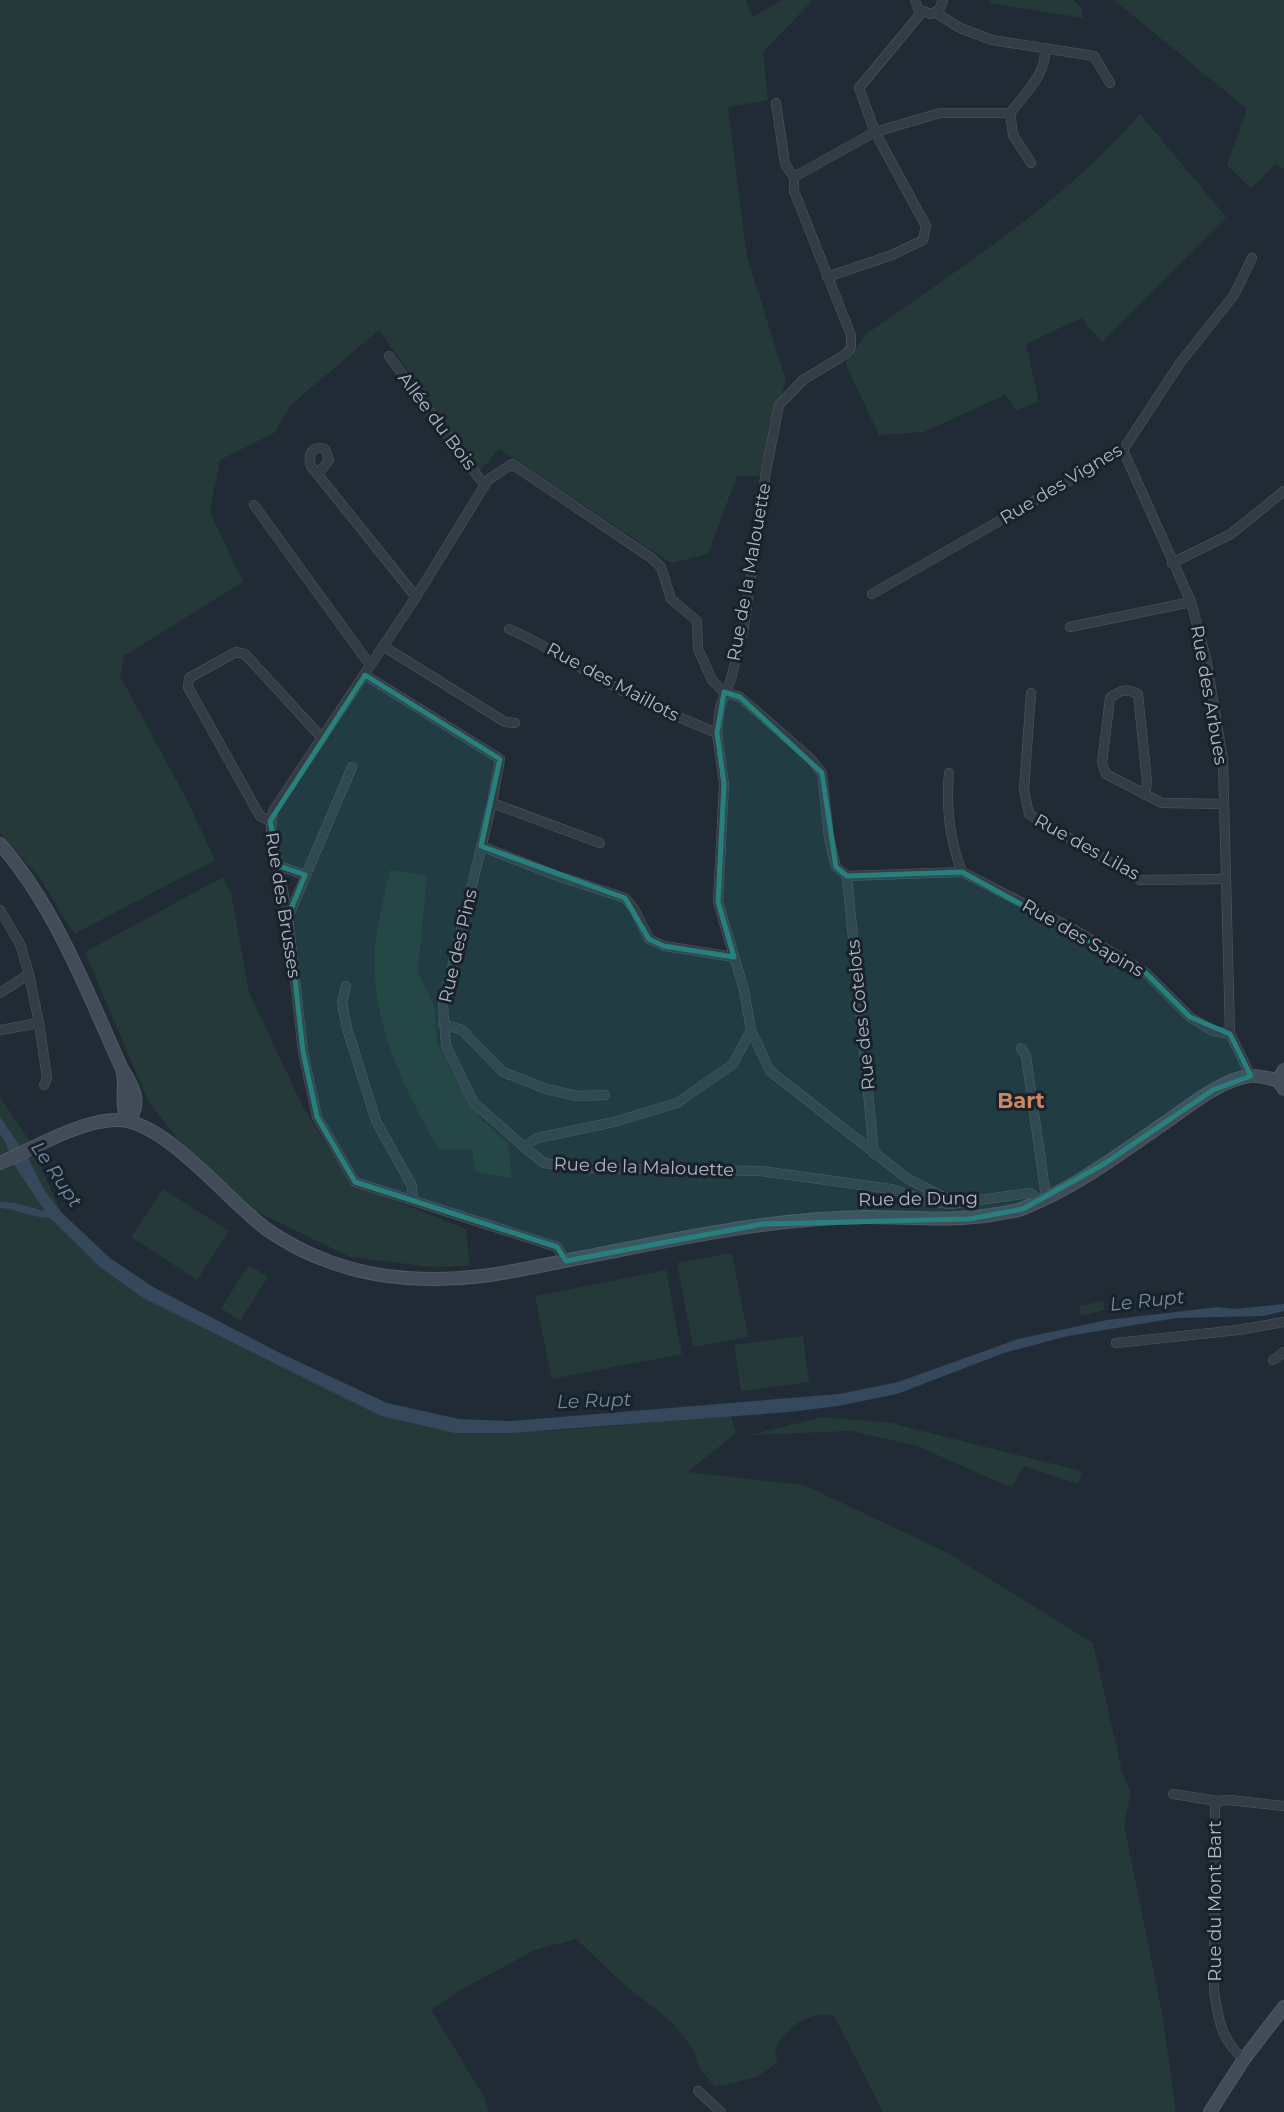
<svg xmlns="http://www.w3.org/2000/svg" width="1284" height="2112" font-family="Montserrat,sans-serif">
	<style>
		.green { fill: #253938 }
		.water { fill: #35485c }
		.lines { fill: none; stroke-linecap: round; stroke-linejoin: round }
		.minor-casing { stroke: #515a64; stroke-width: 10 }
		.secondary-casing { stroke: #515a64; stroke-width: 14 }
		.minor { stroke: #343c46; stroke-width: 9 }
		.secondary { stroke: #424c59; stroke-width: 12 }
		.marked { fill: #27807b; fill-opacity: 0.2; stroke: #27807b; stroke-width: 5; stroke-linejoin: round }
		.labels { text-anchor: middle; stroke-width: 6; stroke-linejoin: round; paint-order: stroke }
		.street-label { font-size: 18px; fill: #aeb7c3; stroke: #19212a }
		.water-label { font-size: 19px; font-style: italic; fill: #708aa6; stroke: #19212a }
		.quarter-label { font-size: 21px; font-weight: bold; fill: #ce865e; stroke: #19212a }
	</style>
	<rect width="100%" height="100%" fill="#202b35"/>
	<!-- green -->
	<g class="green">
		<path d="M0,0H746L752,17L782,0H813L763,52L768,100L728,107L747,257L786,380L759,476H737L708,554L671,563L499,449L479,472L379,330L292,404L274,433L220,460L210,512L243,582L124,656L120,676L187,800L215,860L74,934L40,878L0,833Z"/>
		<path d="M989,0H1073L1081,7L1083,18L989,3Z"/>
		<path d="M1114,0H1284V169L1275,164L1251,189L1227,165L1247,109Z"/>
		<path d="M1140,114L1226,217L1102,342L1081,318L1026,344L1039,402L1016,410L1005,395L924,432L879,435L845,363L865,335C962,266 1062,204 1140,114Z"/>
		<path d="M390,870L427,876L418,971L435,1009L437,1042L461,1089L482,1120L508,1143L512,1178L475,1172L472,1149H439C403,1089 369,1017 375,945C378,920 385,895 390,870Z"/>
		<path d="M223,877L231,893L249,992L302,1105L350,1183L466,1229L470,1266L431,1267L350,1257L255,1211L175,1136L148,1101L85,952Z"/>
		<path d="M0,1097L29,1140L65,1221L147,1294L371,1406L460,1431H549L731,1416L736,1433L688,1472L804,1485L946,1552L1093,1643L1122,1771L1131,1793L1124,1825L1163,2018L1176,2112H883L834,2016C804,2012 793,2025 775,2047L777,2063L757,2077L715,2087L698,2066L694,2051L674,2024L620,1981L576,1939L535,1950L464,1988L431,2010L485,2098L489,2112H0Z"/>
		<path d="M163,1189L229,1231L197,1280L131,1237Z"/>
		<path d="M732,1253L748,1337L693,1347L677,1263Z"/>
		<path d="M249,1265L268,1277L240,1321L221,1308Z"/>
		<path d="M666,1270L682,1354L552,1379L535,1296Z"/>
		<path d="M1103,1301L1105,1310L1081,1316L1079,1306Z"/>
		<path d="M803,1336L809,1382L741,1391L734,1345Z"/>
		<path d="M823,1417L891,1423L1082,1471L1078,1484L1024,1466L1012,1488L917,1446L850,1431L748,1435Z"/>
	</g>
	<!-- water -->
	<path class="water" d="M0,1117L28,1158L45,1191L61,1212L110,1258L153,1287L278,1352L387,1403L459,1419L511,1421L839,1394L898,1382L1018,1339L1107,1320L1218,1307L1234,1309L1284,1304V1311L1264,1316L1177,1318L1068,1336L1004,1353L897,1394L838,1406L789,1412L510,1433H455L381,1416L143,1298L101,1268L50,1218C32,1218 18,1209 0,1208V1202L15,1203L45,1211L14,1165L6,1144L0,1134Z"/>
	<g class="lines">
		<defs>
			<g id="minor">
				<path d="M915,0L918,9L931,14L939,10L943,0"/>
				<path d="M935,12L960,28L992,40L1094,56L1110,83"/>
				<path d="M776,103L785,164L794,177V191L851,335V347L846,354L803,380L779,405L766,471L744,627L731,679L720,707L717,733L724,784L718,902L744,990L751,1030L733,1064L677,1103L614,1122L537,1138L524,1147L544,1163L583,1168L761,1171L891,1189L929,1201L950,1204L1030,1193L1039,1200"/>
				<path d="M1010,113L1013,135L1031,163"/>
				<path d="M794,177L875,132L940,113H1010C1023,96 1050,70 1044,48"/>
				<path d="M827,277L892,255L923,240L926,226L875,132L859,88L922,12"/>
				<path d="M389,356L485,486"/>
				<path d="M1123,450L1191,602L1206,658L1223,760L1230,1034L1251,1076"/>
				<path d="M318,474L329,460L325,449C313,444 307,455 311,466L416,597"/>
				<path d="M254,505L370,665"/>
				<path d="M1172,563L1231,534L1284,491"/>
				<path d="M872,594L1123,450L1180,363L1234,295L1252,258"/>
				<path d="M1070,627L1191,602"/>
				<path d="M509,629C543,643 572,664 604,681C641,701 679,718 717,733"/>
				<path d="M383,646L505,722L515,723"/>
				<path d="M365,675L500,759L492,803L443,1004L446,1046L474,1103L524,1147"/>
				<path d="M1031,693L1024,790L1029,814L1140,880L1226,879"/>
				<path d="M949,773C946,806 950,841 962,872L1075,930L1145,972L1190,1017L1213,1031L1230,1034"/>
				<path d="M1145,795L1147,782L1138,694C1126,688 1120,690 1110,698L1102,763L1106,774L1162,803L1224,804"/>
				<path d="M492,803L600,843"/>
				<path d="M270,821L260,816L188,687L189,678L236,652L245,654L322,738"/>
				<path d="M481,846L555,875L625,898L634,909L649,939L664,946L734,957"/>
				<path d="M279,866L305,875"/>
				<path d="M847,876L874,1154"/>
				<path d="M847,876L962,872"/>
				<path d="M0,910L20,944L29,974L0,993"/>
				<path d="M289,915L352,767"/>
				<path d="M29,974L39,1023"/>
				<path d="M346,986L342,1002L347,1028L376,1121L412,1186L413,1200"/>
				<path d="M443,1024L462,1030L503,1072L546,1089L577,1096L605,1095"/>
				<path d="M0,1030L39,1023L47,1078L44,1085"/>
				<path d="M751,1030L770,1071L908,1179L948,1199L950,1204"/>
				<path d="M1021,1048L1026,1056L1046,1197"/>
				<path d="M566,1261L557,1247L355,1182L317,1117L303,1052L288,916L271,829L273,811L416,597L488,480L512,464L650,557L661,567L671,599L697,621L698,649L712,680L724,692L740,697L811,759L822,773L829,838L836,867L847,876"/>
				<path d="M1116,1343L1238,1330L1284,1322"/>
				<path d="M1273,1360L1284,1352"/>
				<path d="M1173,1794L1217,1801"/>
				<path d="M1244,2059C1221,2041 1218,2018 1214,1991L1215,1807L1217,1801L1229,1800L1284,1806"/>
				<path d="M698,2091L721,2112"/>
			</g>
			<g id="secondary">
				<path d="M0,844C54,905 88,993 121,1067C131,1083 144,1103 128,1120"/>
				<path d="M1284,1070L1278,1080L1284,1089"/>
				<path d="M123,1073C126,1089 120,1105 128,1120"/>
				<path d="M0,1163C35,1148 78,1121 116,1120C163,1118 227,1200 265,1228C305,1257 357,1275 407,1278C474,1283 520,1269 585,1257C678,1239 770,1218 866,1217C910,1217 953,1222 997,1214C1006,1212 1016,1212 1024,1208C1075,1188 1121,1153 1166,1122C1189,1106 1222,1079 1250,1076C1259,1075 1270,1079 1278,1080"/>
				<path d="M1210,2112L1244,2059L1284,2007"/>
			</g>
		</defs>
		<!-- minor casing -->
		<use href="#minor" class="minor-casing"/>
		<!-- secondary casing -->
		<use href="#secondary" class="secondary-casing"/>
		<!-- minor -->
		<use href="#minor" class="minor"/>
		<!-- secondary -->
		<use href="#secondary" class="secondary"/>
	</g>
	<!-- marked area -->
	<path class="marked" d="M365,675L500,759L481,846L625,898L649,939L664,946L734,957L718,902L724,784L717,733L724,692L740,697L822,773L836,867L847,876L962,872L1145,972L1190,1017L1230,1034L1251,1076L1213,1090L1104,1164L1023,1209L969,1219L763,1224L566,1261L557,1247L355,1182L317,1117L303,1052L288,916L305,875L279,866L270,821Z"/>
	<g class="labels">
		<!-- street labels -->
		<g class="street-label">
			<text transform="translate(437 421) rotate(53)" y="6">Allée du Bois</text>
			<text transform="translate(1061 484) rotate(-31)" y="6">Rue des Vignes</text>
			<text transform="translate(749 572) rotate(-80)" y="6">Rue de la Malouette</text>
			<text transform="translate(613 682) rotate(28)" y="6">Rue des Maillots</text>
			<text transform="translate(1209 695) rotate(80)" y="6">Rue des Arbues</text>
			<text transform="translate(1087 847) rotate(29)" y="6">Rue des Lilas</text>
			<text transform="translate(283 905) rotate(81)" y="6">Rue des Brusses</text>
			<text transform="translate(1083 938) rotate(30)" y="6">Rue des Sapins</text>
			<text transform="translate(458 946) rotate(-77)" y="6">Rue des Pins</text>
			<text transform="translate(861 1015) rotate(-96)" y="6">Rue des Cotelots</text>
			<text transform="translate(644 1167) rotate(2)" y="6">Rue de la Malouette</text>
			<text transform="translate(918 1199) rotate(-1)" y="6">Rue de Dung</text>
			<text transform="translate(1215 1901) rotate(-90)" y="6">Rue du Mont Bart</text>
		</g>
		<!-- water labels -->
		<g class="water-label">
			<text transform="translate(57 1174) rotate(56)" y="7">Le Rupt</text>
			<text transform="translate(1147 1300) rotate(-6)" y="7">Le Rupt</text>
			<text transform="translate(594 1400) rotate(-2)" y="7">Le Rupt</text>
		</g>
		<!-- quarter labels -->
		<g class="quarter-label">
			<text x="1021" y="1108">Bart</text>
		</g>
	</g>
</svg>
